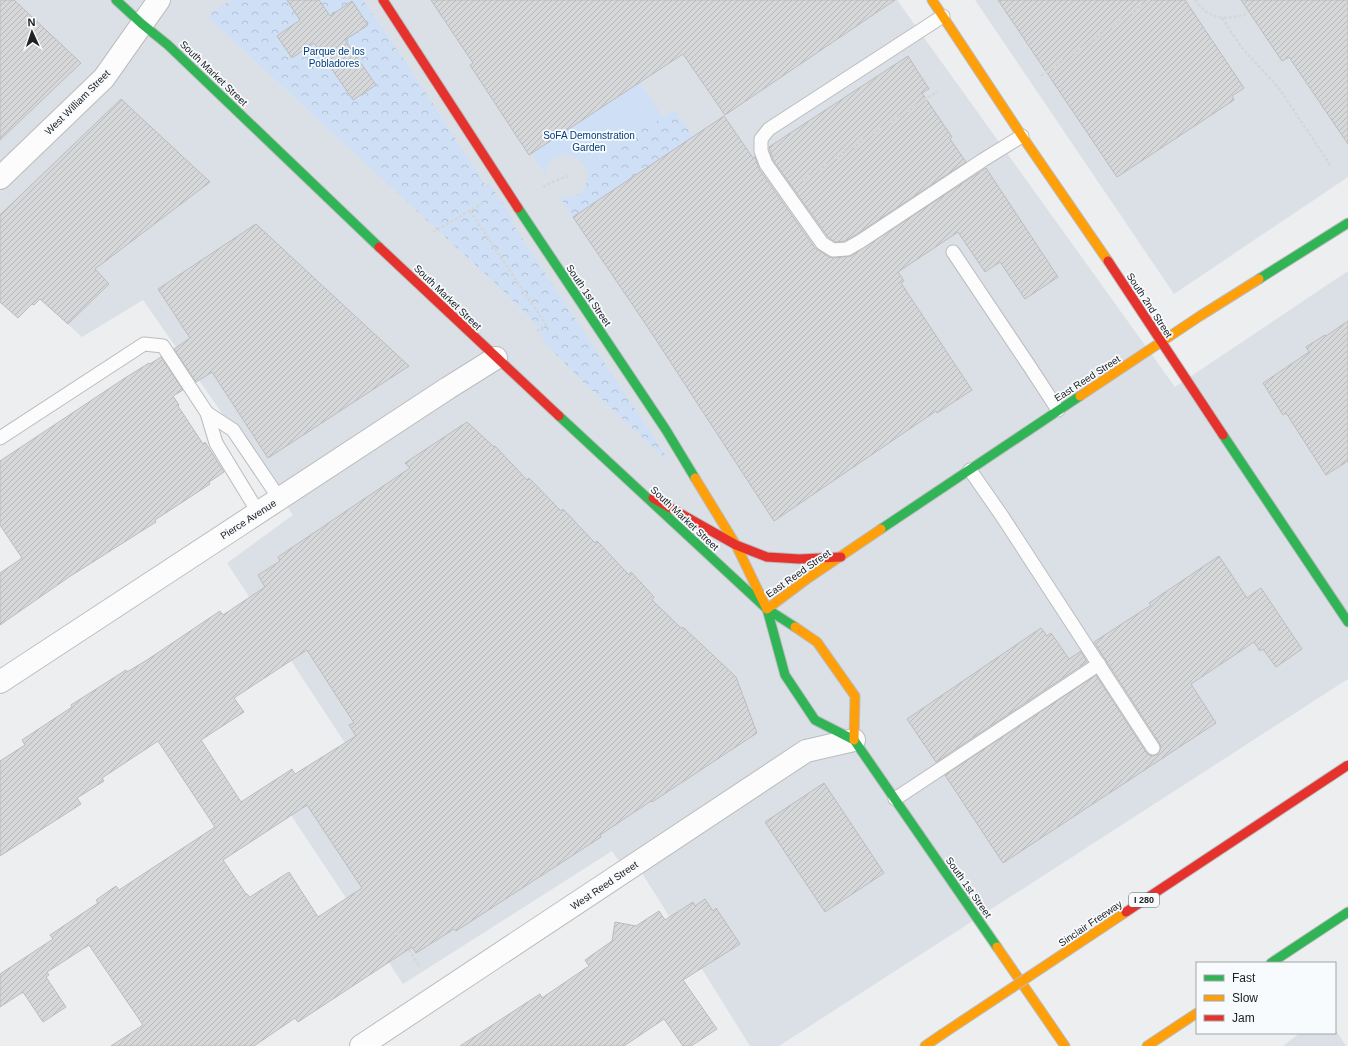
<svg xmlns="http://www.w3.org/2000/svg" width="1348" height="1046" font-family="Arial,sans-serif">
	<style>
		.built { fill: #dbe0e7 }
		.forest { fill: url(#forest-crowns) }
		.garden { fill: #cfe0f6 }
		.building { fill: url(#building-hatch); stroke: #bbbcbe; fill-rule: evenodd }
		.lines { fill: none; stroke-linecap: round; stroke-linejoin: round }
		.lane-casing { stroke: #bbbcbe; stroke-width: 15 }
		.street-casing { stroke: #bbbcbe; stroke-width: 24 }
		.fast-casing { stroke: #bbbcbe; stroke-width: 11 }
		.slow-casing { stroke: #bbbcbe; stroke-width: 11 }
		.jam-casing { stroke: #bbbcbe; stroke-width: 11 }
		.path { stroke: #d6d6d6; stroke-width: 2.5; stroke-dasharray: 3 2; stroke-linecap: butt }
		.lane { stroke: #fcfcfd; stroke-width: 13 }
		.street { stroke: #fcfcfd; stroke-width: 22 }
		.fast { stroke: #30b455; stroke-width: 9 }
		.slow { stroke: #ff9f0a; stroke-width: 9 }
		.jam { stroke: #e5322d; stroke-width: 9 }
		.slow-bridge-casing { stroke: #bbbcbe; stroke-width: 11; stroke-linecap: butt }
		.jam-bridge-casing { stroke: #bbbcbe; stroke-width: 11; stroke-linecap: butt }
		.slow-bridge { stroke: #ff9f0a; stroke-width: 9 }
		.jam-bridge { stroke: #e5322d; stroke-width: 9 }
		.labels { text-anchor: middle; stroke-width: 3.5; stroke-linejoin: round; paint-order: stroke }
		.shield { fill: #f8fbfe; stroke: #616264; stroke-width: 1 }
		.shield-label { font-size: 9px; font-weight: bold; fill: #202122 }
		.park-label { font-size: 10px; fill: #023c7b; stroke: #f8fbfe }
		.street-label { font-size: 10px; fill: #202122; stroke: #f8fbfe }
	</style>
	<defs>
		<pattern id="forest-crowns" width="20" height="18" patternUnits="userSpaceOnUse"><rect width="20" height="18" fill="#cfe0f6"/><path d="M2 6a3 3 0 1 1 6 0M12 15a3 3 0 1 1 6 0" fill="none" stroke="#b1c0d3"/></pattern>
		<pattern id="building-hatch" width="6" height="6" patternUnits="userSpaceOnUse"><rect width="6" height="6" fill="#d5d7d9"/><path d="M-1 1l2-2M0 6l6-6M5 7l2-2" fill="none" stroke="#b7b8ba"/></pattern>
	</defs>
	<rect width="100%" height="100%" fill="#eceef0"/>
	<!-- built -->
	<g class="built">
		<path d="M0,0H897L1175,387L1348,271V679L779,1046H750L642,873L632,880L612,851L403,984L291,815L362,769L227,563L293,515L143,300L82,337L0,263Z"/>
		<path d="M975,0H1348V177L1174,294Z"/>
		<path d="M1335,1029L1346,1046H1283L1300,1033H1335Z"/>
	</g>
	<!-- forest -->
	<g class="forest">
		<path d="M231,0H363L411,70L486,186L490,184L514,221L512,223L672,465L584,383L544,342L535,323L495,283L351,150L210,19V14Z"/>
		<path d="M675,110L693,137L573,217L559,196C578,201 589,189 588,170L627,138Z"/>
	</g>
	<!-- garden -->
	<path class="garden" d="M640,82L663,117L627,138L588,170C581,157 562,149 550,162C548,166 546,170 545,174L531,154Z"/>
	<!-- building -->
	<g class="building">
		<path d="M0,0H14L81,63L0,140Z"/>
		<path d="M287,0H319L330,16L352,1L368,25L345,40L376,85L353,100L314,43L292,58L277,36L300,20Z"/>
		<path d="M431,0H895L725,115L683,54L529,155L470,65L473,63Z"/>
		<path d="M998,0H1185L1244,88L1232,96L1234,100L1117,177Z"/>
		<path d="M1241,0H1348V144L1289,57L1282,61Z"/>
		<path d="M908,56L929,89L922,93L952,137L950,139L966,162L857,234L845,241L835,242L828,237L773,160L769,147Z"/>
		<path d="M121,99L210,182L95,269L109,284L68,324L40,299L34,305L32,304L18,318L0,302V215Z"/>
		<path d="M724,116L753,158L755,157L759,169L815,248L829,257L834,258L851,256L986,168L1058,277L1025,299L1000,262L985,272L958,232L898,272L904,281L901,283L972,390L937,413L936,411L774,521L649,329L573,217Z"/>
		<path d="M256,224L409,366L268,458L212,372L196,382L174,349L190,338L158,289Z"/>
		<path d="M1348,321V461L1326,475L1286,413L1283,415L1263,383L1309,352L1306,347L1325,335L1326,336Z"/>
		<path d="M161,357L183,390L173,396L179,405L178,406L203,444L205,442L224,472L209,482L210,484L155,520L156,522L69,577L0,625V573L22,558L0,525V461L125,378L149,363L150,364Z"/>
		<path d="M467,422L494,447L495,446L527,480L529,478L561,511L563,509L595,543L597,541L629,575L631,572L654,597L652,600L682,629L683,627L736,677L757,733L652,802L651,801L600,835L601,837L456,931L454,929L416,953L412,947L298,1022L295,1018L254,1046H111L143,1025L89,945L47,972L49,975L46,977L66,1007L43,1022L23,992L0,1007V974L53,939L50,935L98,903L96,900L116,886L119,890L215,827L158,741L102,778L104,781L77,798L81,804L0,856V761L25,745L22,740L72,707L71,705L126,670L127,672L147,660L220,611L223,615L265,587L258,575L280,561L278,557L410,468L405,463ZM307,650L354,723L349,725L356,736L295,774L292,769L241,802L201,740L244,712L234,698ZM307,805L362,888L318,917L289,872L250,897L247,894H246L223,860Z"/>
		<path d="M1219,556L1247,598L1261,588L1302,649L1276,667L1263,649L1260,651L1254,642L1191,684L1216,723L1003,863L945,775L1096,675L1146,752L1149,755L1153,756L1158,754L1161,748L1160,744L1094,642L1151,605L1149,603Z"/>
		<path d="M1041,628L1047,636L1051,633L1069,659L1081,651L1087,662L936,762L907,719Z"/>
		<path d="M824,783L884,873L825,912L765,822Z"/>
		<path d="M705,899L713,911L716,908L740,944L683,980L717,1029L691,1046H683L664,1019L624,1046H460L540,994L542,998L589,966L585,960L612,941L615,922L636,926L659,911L665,920L693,902L695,906Z"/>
	</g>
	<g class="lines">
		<defs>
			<g id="lane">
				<path d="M943,16L769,129L761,139V151L766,164L822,243L833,250L847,249L861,241L983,160L1022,136"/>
				<path d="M953,252L1030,367L1058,410"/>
				<path d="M207,413L233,430L279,498"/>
				<path d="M0,438L144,344L163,346L207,413L216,443L258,512"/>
				<path d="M970,470L1002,516L1153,748"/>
				<path d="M895,799L1099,664"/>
			</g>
			<g id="street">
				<path d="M0,178L104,78L159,0"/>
				<path d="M0,682L448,388L496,358"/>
				<path d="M361,1046L806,751L854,740"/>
			</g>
			<g id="fast">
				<path d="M116,0L142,24L168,45L379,247"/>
				<path d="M518,208L666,430L695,478"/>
				<path d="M1259,279L1348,223"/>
				<path d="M559,416L767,609L795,627"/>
				<path d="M1223,435L1348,622"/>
				<path d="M881,529L1080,396"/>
				<path d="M767,609L785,675L815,720L854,740L997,947"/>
				<path d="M1271,963L1348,912"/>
			</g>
			<g id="slow">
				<path d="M932,0L1022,136L1108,261"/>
				<path d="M1080,396L1200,316L1259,279"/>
				<path d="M695,478L736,545L767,609L807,579L881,529"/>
				<path d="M795,627L817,642L855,696L854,740"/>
				<path d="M997,947L1065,1046"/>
				<path d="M925,1046L941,1035"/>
				<path d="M1147,1046L1197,1013"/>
			</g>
			<g id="jam">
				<path d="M383,0L518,208"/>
				<path d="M379,247L559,416"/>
				<path d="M1108,261L1223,435"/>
				<path d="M653,498L736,545L767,557L799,559L841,557"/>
			</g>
		</defs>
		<!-- lane casing -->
		<use href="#lane" class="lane-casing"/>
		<!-- street casing -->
		<use href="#street" class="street-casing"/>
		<!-- fast casing -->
		<use href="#fast" class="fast-casing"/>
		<!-- slow casing -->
		<use href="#slow" class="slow-casing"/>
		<!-- jam casing -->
		<use href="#jam" class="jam-casing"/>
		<!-- path -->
		<g class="path">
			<path d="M1195,0C1208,19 1225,21 1246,14"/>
			<path d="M1222,18L1242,48L1278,87L1331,166"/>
			<path d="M1041,76L1150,0"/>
			<path d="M803,180L938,91"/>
			<path d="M543,187L550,183L568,176"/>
			<path d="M470,211L546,325L537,331"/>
			<path d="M433,232L483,203"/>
			<path d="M398,933L420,967"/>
		</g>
		<!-- lane -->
		<use href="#lane" class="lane"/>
		<!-- street -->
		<use href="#street" class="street"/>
		<!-- fast -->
		<use href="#fast" class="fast"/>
		<!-- slow -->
		<use href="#slow" class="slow"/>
		<!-- jam -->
		<use href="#jam" class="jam"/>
		<defs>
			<path id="slow-bridge" d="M941,1035L1126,912"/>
			<path id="jam-bridge" d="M1126,912L1348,765"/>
		</defs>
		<!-- slow-bridge casing -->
		<use href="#slow-bridge" class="slow-bridge-casing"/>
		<!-- jam-bridge casing -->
		<use href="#jam-bridge" class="jam-bridge-casing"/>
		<!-- slow-bridge -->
		<use href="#slow-bridge" class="slow-bridge"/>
		<!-- jam-bridge -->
		<use href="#jam-bridge" class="jam-bridge"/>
	</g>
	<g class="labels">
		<!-- shield labels -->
		<rect class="shield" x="1129" y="893" width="30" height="14" rx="3"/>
		<g class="shield-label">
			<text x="1144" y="903">I 280</text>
		</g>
		<!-- park labels -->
		<g class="park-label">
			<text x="334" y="55">Parque de los<tspan x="334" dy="12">Pobladores</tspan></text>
			<text x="589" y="139">SoFA Demonstration<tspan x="589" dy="12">Garden</tspan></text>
		</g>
		<!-- street labels -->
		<g class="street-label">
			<text transform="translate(214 73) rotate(44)" y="4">South Market Street</text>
			<text transform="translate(77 102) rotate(-45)" y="4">West William Street</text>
			<text transform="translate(589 295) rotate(56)" y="4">South 1st Street</text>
			<text transform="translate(448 297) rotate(44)" y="4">South Market Street</text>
			<text transform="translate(1150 305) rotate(57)" y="4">South 2nd Street</text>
			<text transform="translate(1087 378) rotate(-33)" y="4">East Reed Street</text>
			<text transform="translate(685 518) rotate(43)" y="4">South Market Street</text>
			<text transform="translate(248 519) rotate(-33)" y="4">Pierce Avenue</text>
			<text transform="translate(798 573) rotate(-35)" y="4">East Reed Street</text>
			<text transform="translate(604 885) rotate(-34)" y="4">West Reed Street</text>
			<text transform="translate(969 887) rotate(55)" y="4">South 1st Street</text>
			<text transform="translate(1090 923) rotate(-34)" y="4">Sinclair Freeway</text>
		</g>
	</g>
	<!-- legend -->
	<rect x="1196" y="962" width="140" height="72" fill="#f8fbfe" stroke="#a2a4a6"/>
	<rect x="1204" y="975" width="20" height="6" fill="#30b455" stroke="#a2a4a6"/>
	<text x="1232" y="982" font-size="12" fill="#202122">Fast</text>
	<rect x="1204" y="995" width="20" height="6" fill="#ff9f0a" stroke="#a2a4a6"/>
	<text x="1232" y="1002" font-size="12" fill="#202122">Slow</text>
	<rect x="1204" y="1015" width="20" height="6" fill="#e5322d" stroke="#a2a4a6"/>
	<text x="1232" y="1022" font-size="12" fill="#202122">Jam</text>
	<!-- north arrow -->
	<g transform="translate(32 32) rotate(357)" stroke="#f8fbfe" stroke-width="3" paint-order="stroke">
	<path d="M0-3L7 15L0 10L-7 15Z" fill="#202122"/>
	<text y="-6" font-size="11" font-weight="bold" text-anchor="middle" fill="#202122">N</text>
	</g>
</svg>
